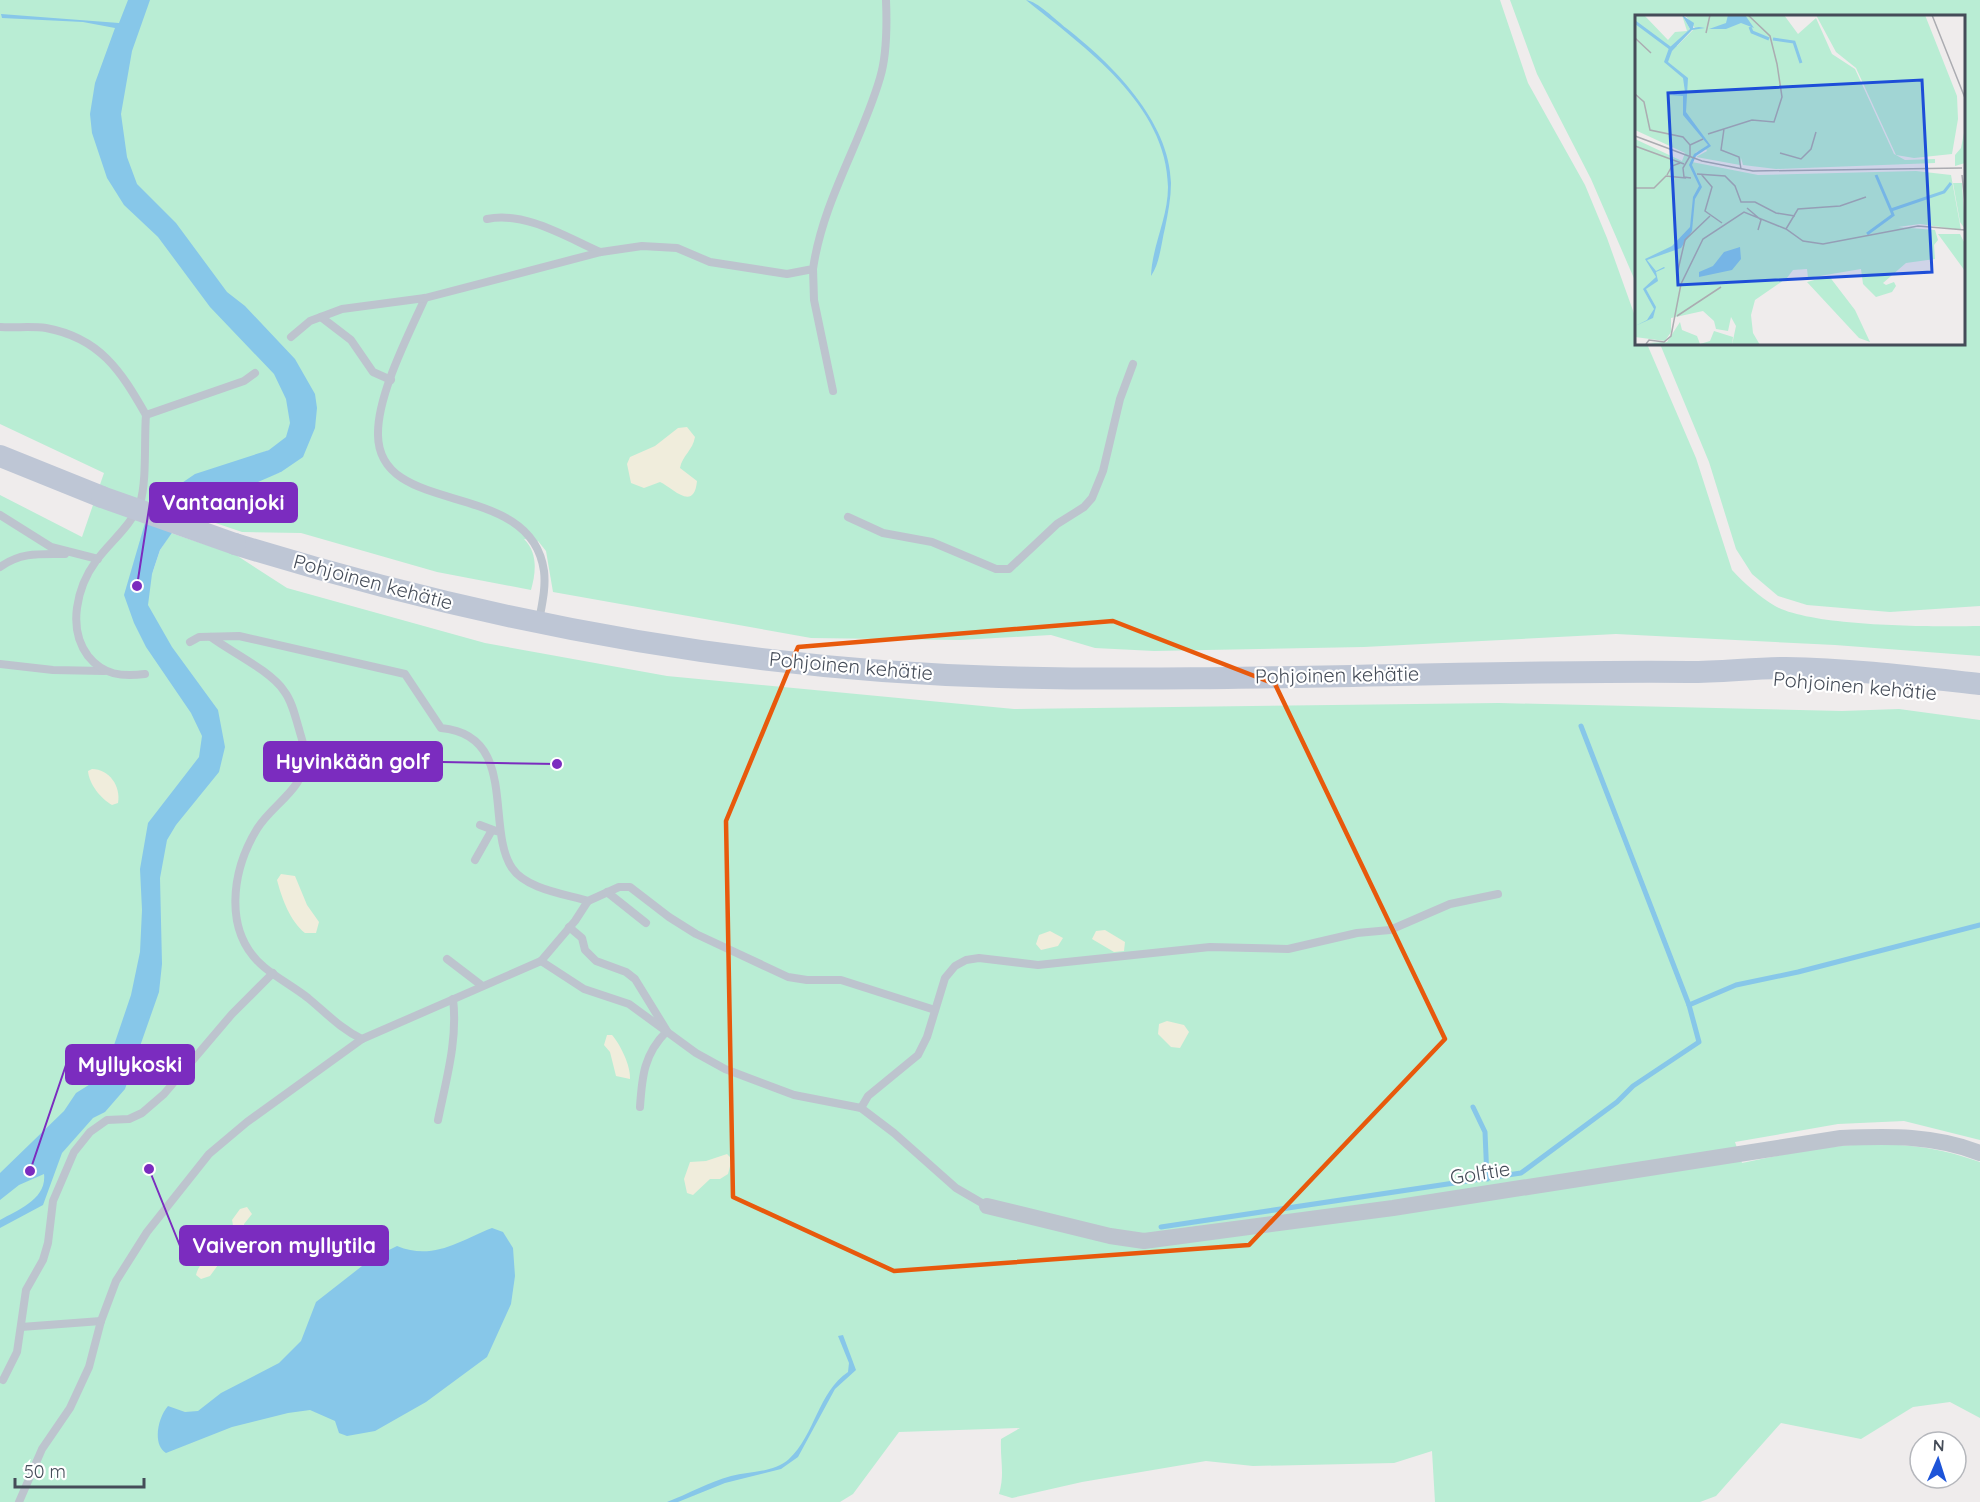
<svg xmlns="http://www.w3.org/2000/svg" width="1980" height="1502" font-family="Quicksand,sans-serif">
	<style>
		.green { fill: #b9edd4 }
		.sand { fill: #f0eddc }
		.water { fill: #87c7e9 }
		.lines { fill: none; stroke-linecap: round; stroke-linejoin: round }
		.stream { stroke: #87c7e9; stroke-width: 5 }
		.service { stroke: #bdc4ce; stroke-width: 8 }
		.minor { stroke: #bdc4ce; stroke-width: 16 }
		.secondary { stroke: #bec6d5; stroke-width: 22 }
		.secondary-bridge { stroke: #bec6d5; stroke-width: 22 }
		.marked { fill: none; stroke: #e8590c; stroke-width: 4.5; stroke-linejoin: round }
		.labels { text-anchor: middle; stroke-width: 4.5; stroke-linejoin: round; paint-order: stroke }
		.street-label { font-size: 20px; fill: #454c58; stroke: #fff }
		.inset-river { fill: none; stroke: #87c7e9; stroke-width: 3 }
		.inset-road { fill: none; stroke: #abacb1; stroke-width: 1.5 }
		.view { fill: #1d4ed8; fill-opacity: 0.15; stroke: #1d4ed8; stroke-width: 3 }
		.inset-edge { fill: none; stroke: #454c58; stroke-width: 3 }
		.leader { fill: none; stroke: #7b2cbf; stroke-width: 2 }
		.callout-dot { fill: #7b2cbf; stroke: #fff; stroke-width: 2 }
		.callout { fill: #7b2cbf; stroke: #7b2cbf; stroke-width: 2 }
		.callout-label { font-size: 21px; text-anchor: middle; font-weight: bold; fill: #fff }
	</style>
	<rect width="100%" height="100%" fill="#efecec"/>
	<!-- green -->
	<g class="green">
		<path d="M0,0H1500L1528,83L1585,185L1607,238L1636,319V344H1647L1696,458L1732,570C1745,584 1759,596 1775,606C1812,627 1934,627 1980,626V656L1835,645L1616,634L1364,647L1154,651L1095,648L1051,635L960,640L811,638L553,592L546,551L538,541L524,539C538,553 536,572 531,590L437,572L301,533L242,532L186,513L194,501L204,497L281,472L269,450L173,489L152,574L160,550L171,533L236,555L287,588L485,643L667,676L1014,709L1499,703L1842,711L1899,709L1980,720V1140L1904,1121L1838,1124L1735,1142L1742,1163C1826,1145 1898,1132 1980,1162V1418L1950,1402L1913,1407L1861,1439L1781,1423L1716,1496L1700,1502H1435L1432,1451L1394,1463L1253,1466L1206,1461L1082,1482L1012,1498L999,1494C1005,1474 1000,1460 1001,1439L1020,1428L899,1432L853,1494L840,1502H0V495L82,537L104,473L0,424Z"/>
		<path d="M1510,0H1980V606L1890,612L1807,605L1778,596L1752,574L1736,549L1709,462L1660,344H1964V16H1636V283L1591,179L1537,74Z"/>
	</g>
	<!-- sand -->
	<g class="sand">
		<path d="M687,427L695,437C693,450 682,456 680,468L697,481C694,513 672,487 660,482L644,488L631,483L627,464L630,457L655,446L678,428Z"/>
		<path d="M92,769C109,769 121,786 118,803L112,805C101,799 89,784 88,771Z"/>
		<path d="M281,874L295,876L307,905L319,922L316,933H305C290,921 282,899 277,880Z"/>
		<path d="M1105,930L1125,942L1124,951L1114,952L1092,939L1096,931Z"/>
		<path d="M1050,931L1063,938L1058,946L1041,950L1036,944L1039,935Z"/>
		<path d="M1167,1021L1184,1025L1189,1032L1180,1048L1171,1047L1158,1034L1159,1024Z"/>
		<path d="M607,1035H612C620,1044 631,1066 630,1079L616,1076L610,1052L604,1045Z"/>
		<path d="M727,1154L732,1159L728,1174L720,1179H710L693,1195L687,1193L684,1179L690,1162L706,1161Z"/>
		<path d="M247,1207L252,1214L244,1224C246,1240 248,1254 226,1254L210,1276L201,1279L196,1275C201,1252 239,1245 232,1220L240,1209Z"/>
	</g>
	<!-- water -->
	<g class="water">
		<path d="M128,0H150L132,51L121,114L127,157L137,184L176,223L227,292L245,306L295,359L315,394L317,408L315,428L303,457L281,472L258,482L194,501L160,550L152,574L148,605L172,647L218,710L225,747L219,772L176,825L167,840L160,878L162,964L159,992L125,1089L105,1112L93,1118L62,1153L43,1205L0,1228V1220C18,1210 47,1199 44,1174L19,1185L0,1200V1173L64,1111L76,1093L92,1083L111,1054L131,995L140,952L142,910L140,869L148,823L199,757L202,736L191,713L146,647L134,623L124,595L145,523L173,489L195,474L269,450L286,437L290,423L286,399L274,374L210,307L158,237L124,205L107,178L92,133L90,114L95,83L115,28L83,22L2,18L1,14L119,23Z"/>
		<path d="M1026,0C1037,1 1056,20 1066,28C1111,63 1170,121 1171,183C1171,198 1168,213 1165,228C1161,244 1160,263 1151,276C1152,246 1168,218 1168,187C1167,104 1084,47 1026,0Z"/>
		<path d="M492,1228L503,1232L513,1248L515,1276L511,1304L487,1357L426,1402L375,1431L347,1436L339,1433L335,1421L310,1410L288,1413L232,1427L166,1453C152,1445 158,1417 168,1406L185,1412L198,1411L221,1393L279,1363L301,1341L316,1302L371,1259L397,1246C433,1261 459,1241 492,1228Z"/>
		<path d="M843,1335L856,1370L835,1389L798,1457L781,1469L725,1483L678,1502H667C688,1494 709,1482 731,1476C750,1471 773,1473 789,1459C815,1435 818,1392 848,1372L849,1363L838,1336Z"/>
	</g>
	<g class="lines">
		<!-- stream -->
		<g class="stream">
			<path d="M1581,726L1689,1005"/>
			<path d="M1473,1107L1485,1132L1487,1179"/>
			<path d="M1161,1227L1521,1173L1617,1102L1633,1086L1699,1042L1689,1005L1736,985L1798,972L1980,925"/>
		</g>
		<!-- service -->
		<g class="service">
			<path d="M487,219C525,211 566,237 600,252"/>
			<path d="M813,269L814,300L833,391"/>
			<path d="M425,298C409,334 377,395 378,435C379,519 531,477 544,571C546,588 542,604 539,621"/>
			<path d="M321,317L351,340L373,372L391,380"/>
			<path d="M0,327C15,328 32,326 46,328C100,338 121,371 146,415"/>
			<path d="M291,337L310,321L342,309L425,298L601,252L642,246L677,248L710,262L787,274L813,269C823,200 861,143 880,78C887,55 887,24 886,0"/>
			<path d="M0,515L51,547L98,559"/>
			<path d="M848,517L883,533L932,542L996,569H1009L1057,524L1084,507L1092,498L1103,471L1120,399L1133,364"/>
			<path d="M0,567C21,552 40,554 65,554"/>
			<path d="M211,637C231,652 271,671 284,691C292,701 295,716 299,729C301,737 305,747 305,755C307,788 272,804 257,829C232,870 222,932 264,967C277,978 294,987 308,998C326,1013 341,1029 362,1039"/>
			<path d="M190,642L199,637L239,636L405,674L441,728C519,735 485,828 512,868C526,889 565,894 588,901L619,887H630L669,917L696,934L788,977L807,980H841L935,1010"/>
			<path d="M0,664L53,670L104,671"/>
			<path d="M145,674C122,677 103,675 88,656C67,628 77,587 96,561C111,541 131,526 140,503C147,483 144,438 146,415L244,381L255,373"/>
			<path d="M480,825L496,831"/>
			<path d="M475,860L492,830"/>
			<path d="M607,892L646,923"/>
			<path d="M569,927L582,938L585,950L596,961L626,972L635,979L667,1031C644,1054 642,1076 640,1107"/>
			<path d="M447,959L481,985"/>
			<path d="M541,961L575,921L588,901"/>
			<path d="M861,1108L868,1096L918,1055L927,1037L945,978L955,966L966,960L979,958L1038,965L1210,947L1288,949L1357,933L1390,930L1450,904L1498,894"/>
			<path d="M438,1120C446,1080 458,1040 453,999"/>
			<path d="M21,1327L101,1321"/>
			<path d="M3,1380L17,1352L26,1290L43,1260L48,1243L53,1201L74,1152L90,1132L107,1120L129,1119L142,1113L164,1094L232,1014L273,973"/>
			<path d="M19,1502L42,1449L70,1408L89,1367L101,1321L116,1281L147,1232L209,1154L247,1122L362,1039L541,961L584,989L629,1004L696,1053L725,1069L794,1095L861,1108L894,1133L956,1188L987,1206"/>
		</g>
		<!-- minor -->
		<path class="minor" d="M987,1206L1110,1236L1144,1241L1393,1208L1841,1138C1890,1136 1934,1135 1980,1153"/>
		<!-- secondary -->
		<g class="secondary">
			<path d="M0,456L102,497"/>
			<path d="M235,544C483,621 740,670 999,677C1229,683 1459,670 1689,672C1722,672 1754,668 1786,668C1851,669 1916,677 1980,684"/>
		</g>
		<!-- secondary-bridge -->
		<path class="secondary-bridge" d="M102,497L235,544"/>
	</g>
	<!-- marked area -->
	<path class="marked" d="M1113,621L1275,684L1445,1039L1249,1245L894,1271L733,1197L726,821L798,647Z"/>
	<g class="labels">
		<!-- street labels -->
		<g class="street-label">
			<text transform="translate(373 582) rotate(15)" y="7">Pohjoinen kehätie</text>
			<text transform="translate(851 666) rotate(5)" y="7">Pohjoinen kehätie</text>
			<text transform="translate(1337 675) rotate(-1)" y="7">Pohjoinen kehätie</text>
			<text transform="translate(1855 686) rotate(5)" y="7">Pohjoinen kehätie</text>
			<text transform="translate(1480 1173) rotate(-9)" y="7">Golftie</text>
		</g>
	</g>
	<!-- overview -->
	<g transform="translate(1635 15)">
		<rect width="330" height="330" fill="#efecec"/>
		<path d="M0,0H9L33,25L40,17L52,16L47,0L55,14L37,31H42L60,13L50,0H149L163,19L181,3L197,39L220,54L259,139L270,145L300,144V148L141,154L108,150L106,143L105,150L61,142L72,136L71,134L61,137L57,147L123,160L281,156L316,160L326,215L285,209L263,212L300,215L303,225L299,230L300,244L271,248L248,268L251,270L259,267L261,271L257,277L241,282L228,269L226,254L173,263L172,254L158,255L152,263L120,285L116,300L118,318L125,330H25L14,328L32,327L45,307L47,315L62,321L65,329L75,326L79,316L98,322L97,330L101,311L96,302L93,316L81,314L79,306L68,296L36,303V317L30,326L0,322V124L47,146L50,138L0,115ZM181,0H290L322,81L323,104L317,139L279,143L261,140L221,53L201,37ZM330,113V148L320,151V140L326,133ZM318,168H327L330,214L325,207ZM303,219H325L330,229V256ZM194,261L220,295L235,327L224,323L172,267Z" fill="#b9edd4"/>
		<path d="M47,0L59,8L58,13L64,12L70,13L57,15L37,36L33,47L53,63L51,97L76,131L61,141L57,150L67,172L60,184L57,216L46,233L12,245L21,256L29,252L30,253L21,257L23,266L11,274L21,292L18,303L0,311L12,305L19,294L8,274L21,262L10,244L37,231L55,212L58,182L64,171L54,150L59,139L73,130L48,100V81L34,80L50,77L48,63L29,47L34,33L55,14ZM93,0H110L119,13L106,8L91,14H74L91,8ZM105,232L106,244L97,255L64,262V257L78,251L89,237Z" fill="#87c7e9"/>
		<path class="inset-river" d="M0,7L35,33M115,12L117,17L134,24M138,24L159,27L166,48M241,160L256,195M232,219L258,200L256,195L309,177L316,168"/>
		<path class="inset-road" d="M297,0L330,83M71,18L75,0M0,23L16,38M0,79L9,87L15,115L48,122L55,130M89,114L86,135L104,142L106,154M73,119L117,105L139,107L147,82L142,49L135,21L113,0M0,121L67,146L118,156L327,153M0,131L49,149M145,138L166,144L176,134L181,117M62,159L90,161L100,171L106,187H120L141,198L160,201M66,159L77,172L70,196L87,208M32,160L37,151L45,148M327,160L330,187M56,163L49,162L48,153L55,141V130L68,124M0,173H19L31,161L51,163M112,193L126,205L123,215M151,214L163,194L205,191L231,182M43,255L50,225L75,201M42,301L86,272M11,329L14,325L29,327L36,321L46,269L68,224L109,197L151,214L168,226L188,229L283,211L330,215"/>
		<path class="view" d="M287,65L297,257L43,270L33,78Z"/>
		<rect width="330" height="330" class="inset-edge"/>
	</g>
	<!-- callouts -->
	<path class="leader" d="M137 586L150 502M557 764L442 762M30 1171L66 1065M149 1169L180 1246"/>
	<g class="callout-dot">
		<circle cx="137" cy="586" r="6"/>
		<circle cx="557" cy="764" r="6"/>
		<circle cx="30" cy="1171" r="6"/>
		<circle cx="149" cy="1169" r="6"/>
	</g>
	<g class="callout">
		<rect x="150" y="483" width="147" height="39" rx="6"/>
		<rect x="264" y="742" width="178" height="39" rx="6"/>
		<rect x="66" y="1045" width="128" height="39" rx="6"/>
		<rect x="180" y="1226" width="208" height="39" rx="6"/>
	</g>
	<g class="callout-label">
		<text x="223" y="510">Vantaanjoki</text>
		<text x="353" y="769">Hyvinkään golf</text>
		<text x="130" y="1072">Myllykoski</text>
		<text x="284" y="1253">Vaiveron myllytila</text>
	</g>
	<!-- north arrow -->
	<g transform="translate(1938 1460) rotate(3)"><circle r="28" fill="#ffffff" stroke="#b5b7bc" stroke-width="1.5"/>
	<path d="M0-4.5L10 22L0 15L-10 22Z" fill="#1d54d8"/>
	<text y="-9" font-size="16" font-weight="bold" text-anchor="middle" fill="#454c58">N</text>
	</g>
	<!-- scale -->
	<path d="M15 1478v9h129v-9" fill="none" stroke="#454c58" stroke-width="3"/>
	<text x="24" y="1478" font-size="18" fill="#454c58" stroke="#ffffff" stroke-width="4.5" paint-order="stroke">50 m</text>
</svg>
